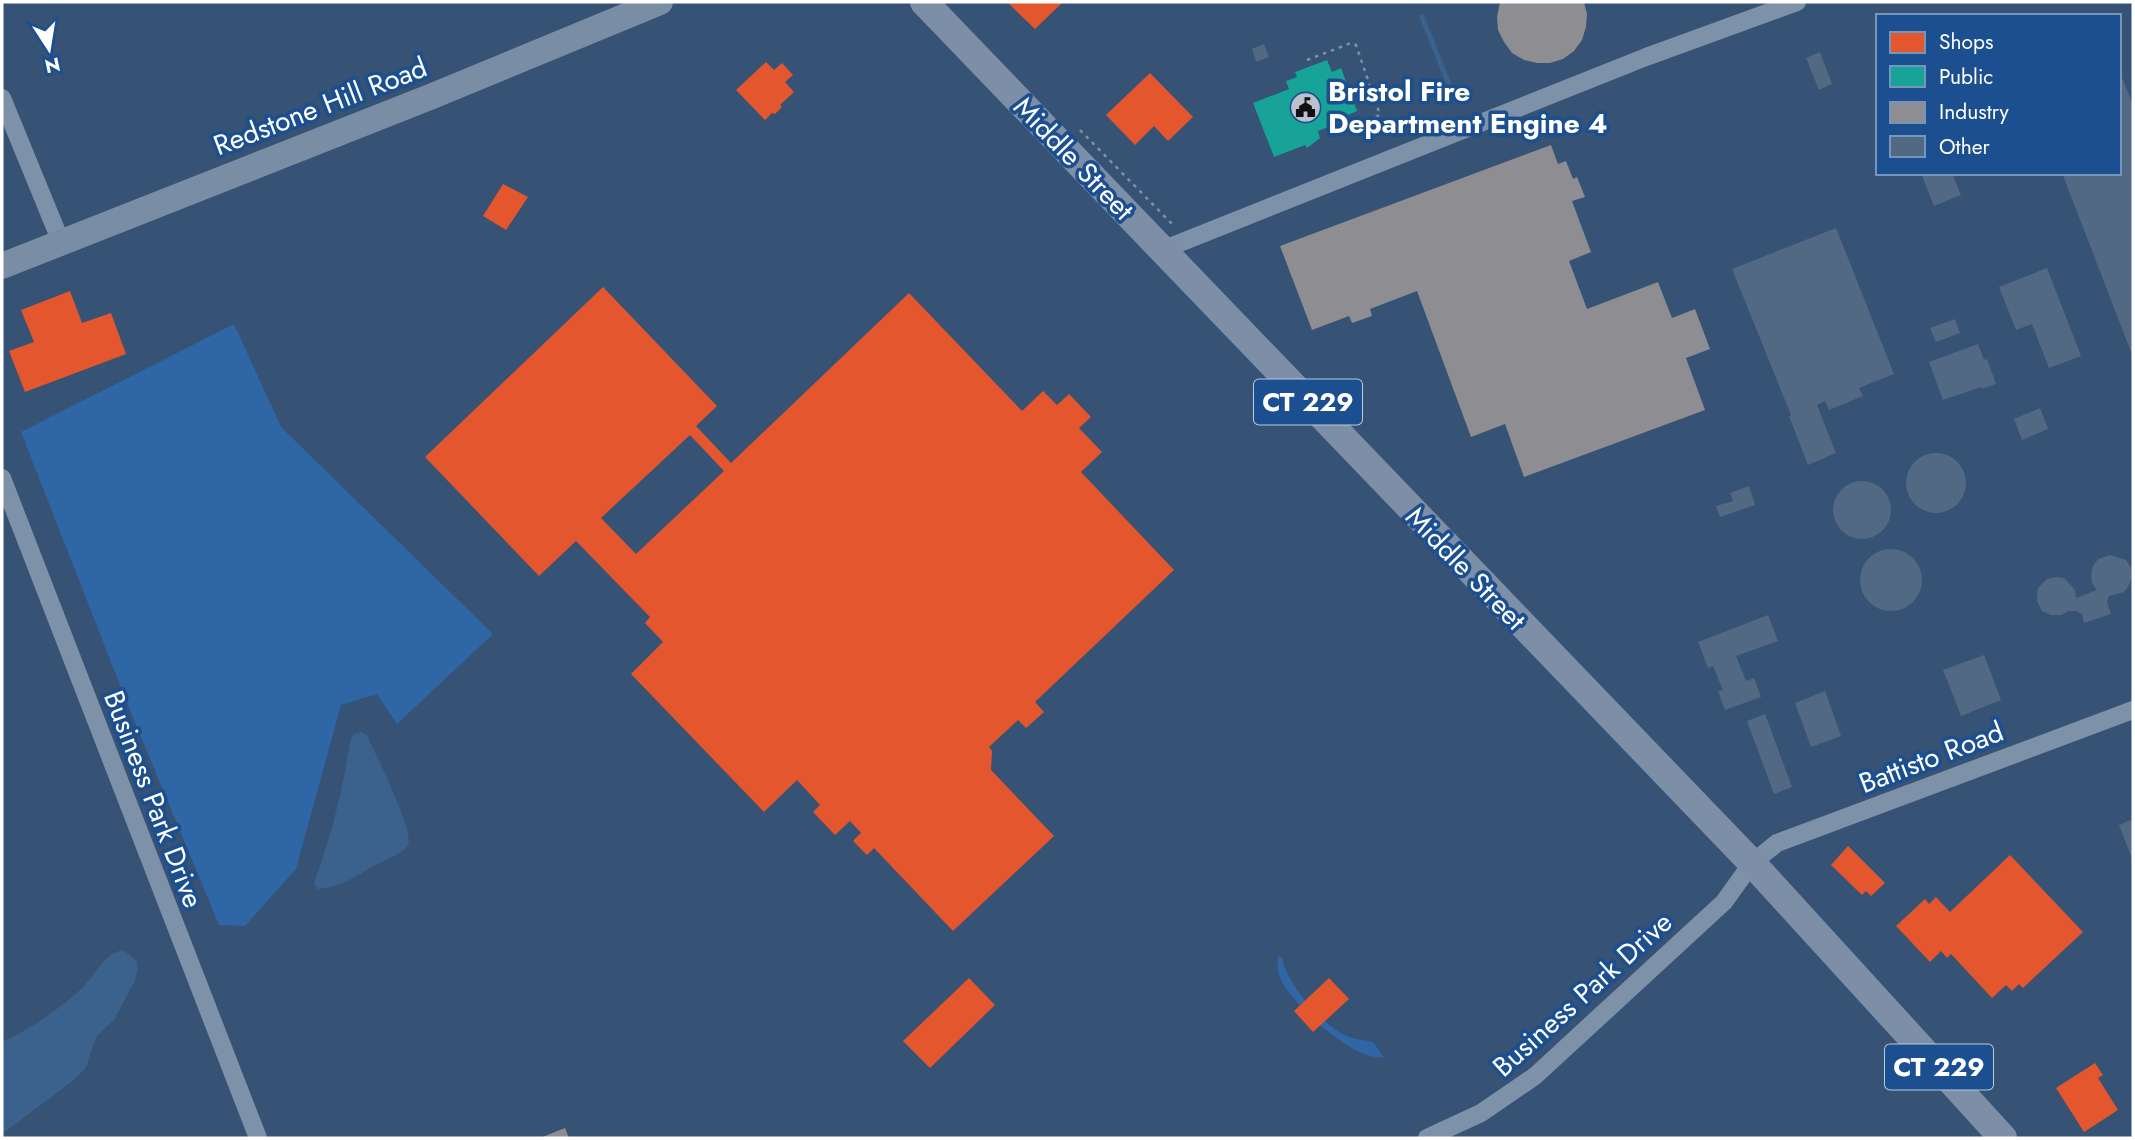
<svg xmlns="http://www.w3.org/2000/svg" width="2135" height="1140" font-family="Jost,sans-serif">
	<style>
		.green { fill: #2f66a5 }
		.water { fill: #3b618d }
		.shops { fill: #e4572e; fill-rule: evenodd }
		.public { fill: #17a398 }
		.industry { fill: #8d8d92 }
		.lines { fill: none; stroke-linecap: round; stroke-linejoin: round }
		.stream { stroke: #3b618d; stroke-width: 5 }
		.building { fill: #526984 }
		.path { stroke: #7d92a8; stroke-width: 2.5; stroke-dasharray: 3.5 5; stroke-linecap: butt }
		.minor { stroke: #7d92a8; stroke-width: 18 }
		.secondary { stroke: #798da4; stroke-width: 26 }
		.primary { stroke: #7d8ea7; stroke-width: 28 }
		.labels { text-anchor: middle; stroke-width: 7; stroke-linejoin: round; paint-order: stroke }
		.shield { fill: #1b4f8f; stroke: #bbcadd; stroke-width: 2 }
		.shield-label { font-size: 26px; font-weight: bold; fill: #fff }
		.poi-label { font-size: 28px; font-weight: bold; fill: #fff; stroke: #1b4f8f; text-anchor: start }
		.street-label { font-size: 28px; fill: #fff; stroke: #1b4f8f }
	</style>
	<rect width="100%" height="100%" fill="#365274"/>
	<!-- green -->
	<g class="green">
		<path d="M234,324L281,427L493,634L397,724L377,694L341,705L296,869L245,926L219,925L127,703L21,432Z"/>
		<path d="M1278,956L1282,957C1286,982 1319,1021 1341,1033C1351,1039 1362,1040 1373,1042L1384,1057C1356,1063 1295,1007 1282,982C1278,975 1277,964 1278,956Z"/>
	</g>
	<!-- water -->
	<g class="water">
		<path d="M361,732L367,735C375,754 415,831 408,845C402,855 386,859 376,865C358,875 340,888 317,889L314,883C331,837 343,789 350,741L354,734Z"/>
		<path d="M123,950L137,961L138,970L135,980L114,1020L96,1037L86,1067L74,1080L2,1134V1042C29,1030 58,1010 80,990C96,976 101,955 123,950Z"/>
	</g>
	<!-- shops -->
	<g class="shops">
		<path d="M1007,2H1063L1035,29Z"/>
		<path d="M766,62L774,70L782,63L793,75L785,82L794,92L780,105L782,107L775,114L772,113L765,120L736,90Z"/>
		<path d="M1150,73L1193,117L1168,141L1154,126L1135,145L1106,115Z"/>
		<path d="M503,184L528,197L506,230L483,216Z"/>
		<path d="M603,287L717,406L696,426L731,463L909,293L1022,411L1043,391L1057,405L1069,394L1091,417L1079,428L1102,452L1081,472L1174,570L1035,702L1044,712L1026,728L1018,720L989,747L992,751L991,770L1054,836L953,931L874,848L867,855L853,841L861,833L850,821L835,835L813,812L820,805L797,780L764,812L631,674L663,642L645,623L650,617L576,541L539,576L425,457ZM690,435L724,471L636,554L601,518Z"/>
		<path d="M70,291L82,323L111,313L126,354L25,392L9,351L34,342L21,310Z"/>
		<path d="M1848,846L1885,883L1871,896L1866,891L1862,895L1831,865Z"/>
		<path d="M2010,855L2083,932L2023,988L2019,984L2012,991L2006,985L1992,998L1951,954L1947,958L1941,951L1930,962L1896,926L1925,899L1929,904L1936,897L1950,912Z"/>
		<path d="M969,978L995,1005L930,1068L903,1041Z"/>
		<path d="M1329,978L1349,999L1313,1032L1294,1011Z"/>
		<path d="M2095,1063L2103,1075L2098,1078L2118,1110L2084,1132L2056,1088Z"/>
	</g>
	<!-- public -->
	<path class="public" d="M1327,60L1332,72L1341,68L1357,111L1348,115L1350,119L1318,131L1320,138L1307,148L1305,145L1274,157L1253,103L1289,89L1286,81L1297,77L1295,72Z"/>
	<!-- industry -->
	<g class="industry">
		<path d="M1500,2H1584L1587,14L1586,27L1582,40L1574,51L1563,59L1550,63H1537L1524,60L1512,53L1504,42L1498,30L1497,17Z"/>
		<path d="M1551,145L1558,164L1566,161L1573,179L1577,177L1585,197L1572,201L1591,252L1569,261L1587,309L1658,282L1672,318L1695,309L1710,349L1686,358L1705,410L1524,477L1505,424L1471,437L1417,291L1370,309L1372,316L1352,323L1349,316L1312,330L1280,246Z"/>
		<path d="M565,1128L569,1138H540Z"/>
	</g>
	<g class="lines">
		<!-- stream -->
		<path class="stream" d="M1422,17L1455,99"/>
	</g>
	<!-- building -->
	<g class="building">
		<path d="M1264,44L1269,57L1256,62L1252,49Z"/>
		<path d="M1820,52L1832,84L1819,90L1806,58Z"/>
		<path d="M2119,75H2121L2133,105V357L2062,173H2119Z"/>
		<path d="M1921,173H1952L1961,195L1934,206Z"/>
		<path d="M1836,228L1894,374L1859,388L1863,396L1829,410L1825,401L1817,405L1836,453L1808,465L1789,416L1791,415L1732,269Z"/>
		<path d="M2047,268L2081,356L2049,368L2032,324L2016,330L1999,287Z"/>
		<path d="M1955,319L1960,333L1936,342L1930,328Z"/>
		<path d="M1978,344L1984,360L1987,359L1996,384L1982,389L1981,387L1943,400L1929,362Z"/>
		<path d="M2040,408L2048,429L2022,440L2014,419Z"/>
		<circle cx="1936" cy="483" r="30"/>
		<circle cx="1862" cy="510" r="29"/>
		<path d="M1749,486L1755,505L1720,517L1716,506L1733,501L1730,493Z"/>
		<circle cx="1891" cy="580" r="31"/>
		<path d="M2110,555L2126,560L2131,568L2132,576L2128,587L2124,592L2109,596L2107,602L2111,614L2084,623L2082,614L2076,611H2069L2061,615H2051L2042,611L2037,601L2038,588L2047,579L2056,577L2064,578L2075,590L2076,598L2097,590L2092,583L2091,574L2093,566L2098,559Z"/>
		<path d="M1768,615L1778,641L1736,656L1746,681L1754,678L1761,697L1725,710L1718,691L1723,690L1713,666L1708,668L1698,642Z"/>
		<path d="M1984,655L2001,700L1961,716L1943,670Z"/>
		<path d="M1825,691L1841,736L1811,747L1795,703Z"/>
		<path d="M1765,714L1792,787L1774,794L1747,721Z"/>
		<path d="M2133,819V861L2119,825Z"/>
	</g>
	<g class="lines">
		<!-- path -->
		<g class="path">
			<path d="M1307,60L1351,43L1356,45L1380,115L1335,132"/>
			<path d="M1080,130L1175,227"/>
		</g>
		<!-- minor -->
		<g class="minor">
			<path d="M2,98L61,242"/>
			<path d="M1162,250L1646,57L1797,2"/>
			<path d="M2,478L258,1138"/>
			<path d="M1427,1138L1481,1113L1535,1076L1724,902L1752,863L1777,843L2133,710"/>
		</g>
		<!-- secondary -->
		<path class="secondary" d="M2,266L430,97L660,2"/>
		<!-- primary -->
		<path class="primary" d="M924,2L1752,863L2003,1138"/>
	</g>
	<!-- icons -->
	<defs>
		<symbol id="civic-disc" viewBox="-11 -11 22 22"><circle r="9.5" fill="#b9c2ce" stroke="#1b4f8f"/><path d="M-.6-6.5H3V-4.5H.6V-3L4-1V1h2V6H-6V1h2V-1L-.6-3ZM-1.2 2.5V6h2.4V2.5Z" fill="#111"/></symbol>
	</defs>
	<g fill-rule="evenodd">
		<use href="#civic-disc" x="1288" y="90" width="35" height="35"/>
	</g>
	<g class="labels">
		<!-- shield labels -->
		<g class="shield">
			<rect x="1254" y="379.5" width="108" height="45" rx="5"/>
			<rect x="1885" y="1044.5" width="108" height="45" rx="5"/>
		</g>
		<g class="shield-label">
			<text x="1308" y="411">CT 229</text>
			<text x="1939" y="1076">CT 229</text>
		</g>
		<!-- poi labels -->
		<g class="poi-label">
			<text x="1328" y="101">Bristol Fire<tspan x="1328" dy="32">Department Engine 4</tspan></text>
		</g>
		<!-- street labels -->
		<g class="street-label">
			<text transform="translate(320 106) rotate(-21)" y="10">Redstone Hill Road</text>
			<text transform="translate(1074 158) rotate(46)" y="10">Middle Street</text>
			<text transform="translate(1466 568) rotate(46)" y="10">Middle Street</text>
			<text transform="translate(1931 757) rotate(-21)" y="10">Battisto Road</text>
			<text transform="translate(154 799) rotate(69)" y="10">Business Park Drive</text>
			<text transform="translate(1582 994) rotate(-42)" y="10">Business Park Drive</text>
		</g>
	</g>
	<!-- border -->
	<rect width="2135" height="1140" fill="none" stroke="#ffffff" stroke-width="7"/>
	<!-- legend -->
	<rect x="1876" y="14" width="245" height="161" fill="#1b4f8f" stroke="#7695bc" stroke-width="2"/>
	<rect x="1890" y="32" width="35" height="21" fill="#e4572e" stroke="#7695bc" stroke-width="2"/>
	<text x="1939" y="49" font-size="21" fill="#ffffff">Shops</text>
	<rect x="1890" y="66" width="35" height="21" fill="#17a398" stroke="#7695bc" stroke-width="2"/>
	<text x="1939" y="84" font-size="21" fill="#ffffff">Public</text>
	<rect x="1890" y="102" width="35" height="21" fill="#8d8d92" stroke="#7695bc" stroke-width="2"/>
	<text x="1939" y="119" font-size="21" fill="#ffffff">Industry</text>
	<rect x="1890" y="136" width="35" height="21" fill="#526984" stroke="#7695bc" stroke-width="2"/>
	<text x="1939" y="154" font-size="21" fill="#ffffff">Other</text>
	<!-- north arrow -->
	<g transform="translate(49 49) rotate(168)" stroke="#1b4f8f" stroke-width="5" paint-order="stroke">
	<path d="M0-5L12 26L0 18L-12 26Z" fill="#ffffff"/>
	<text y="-10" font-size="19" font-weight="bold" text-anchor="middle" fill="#ffffff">N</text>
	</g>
</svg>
